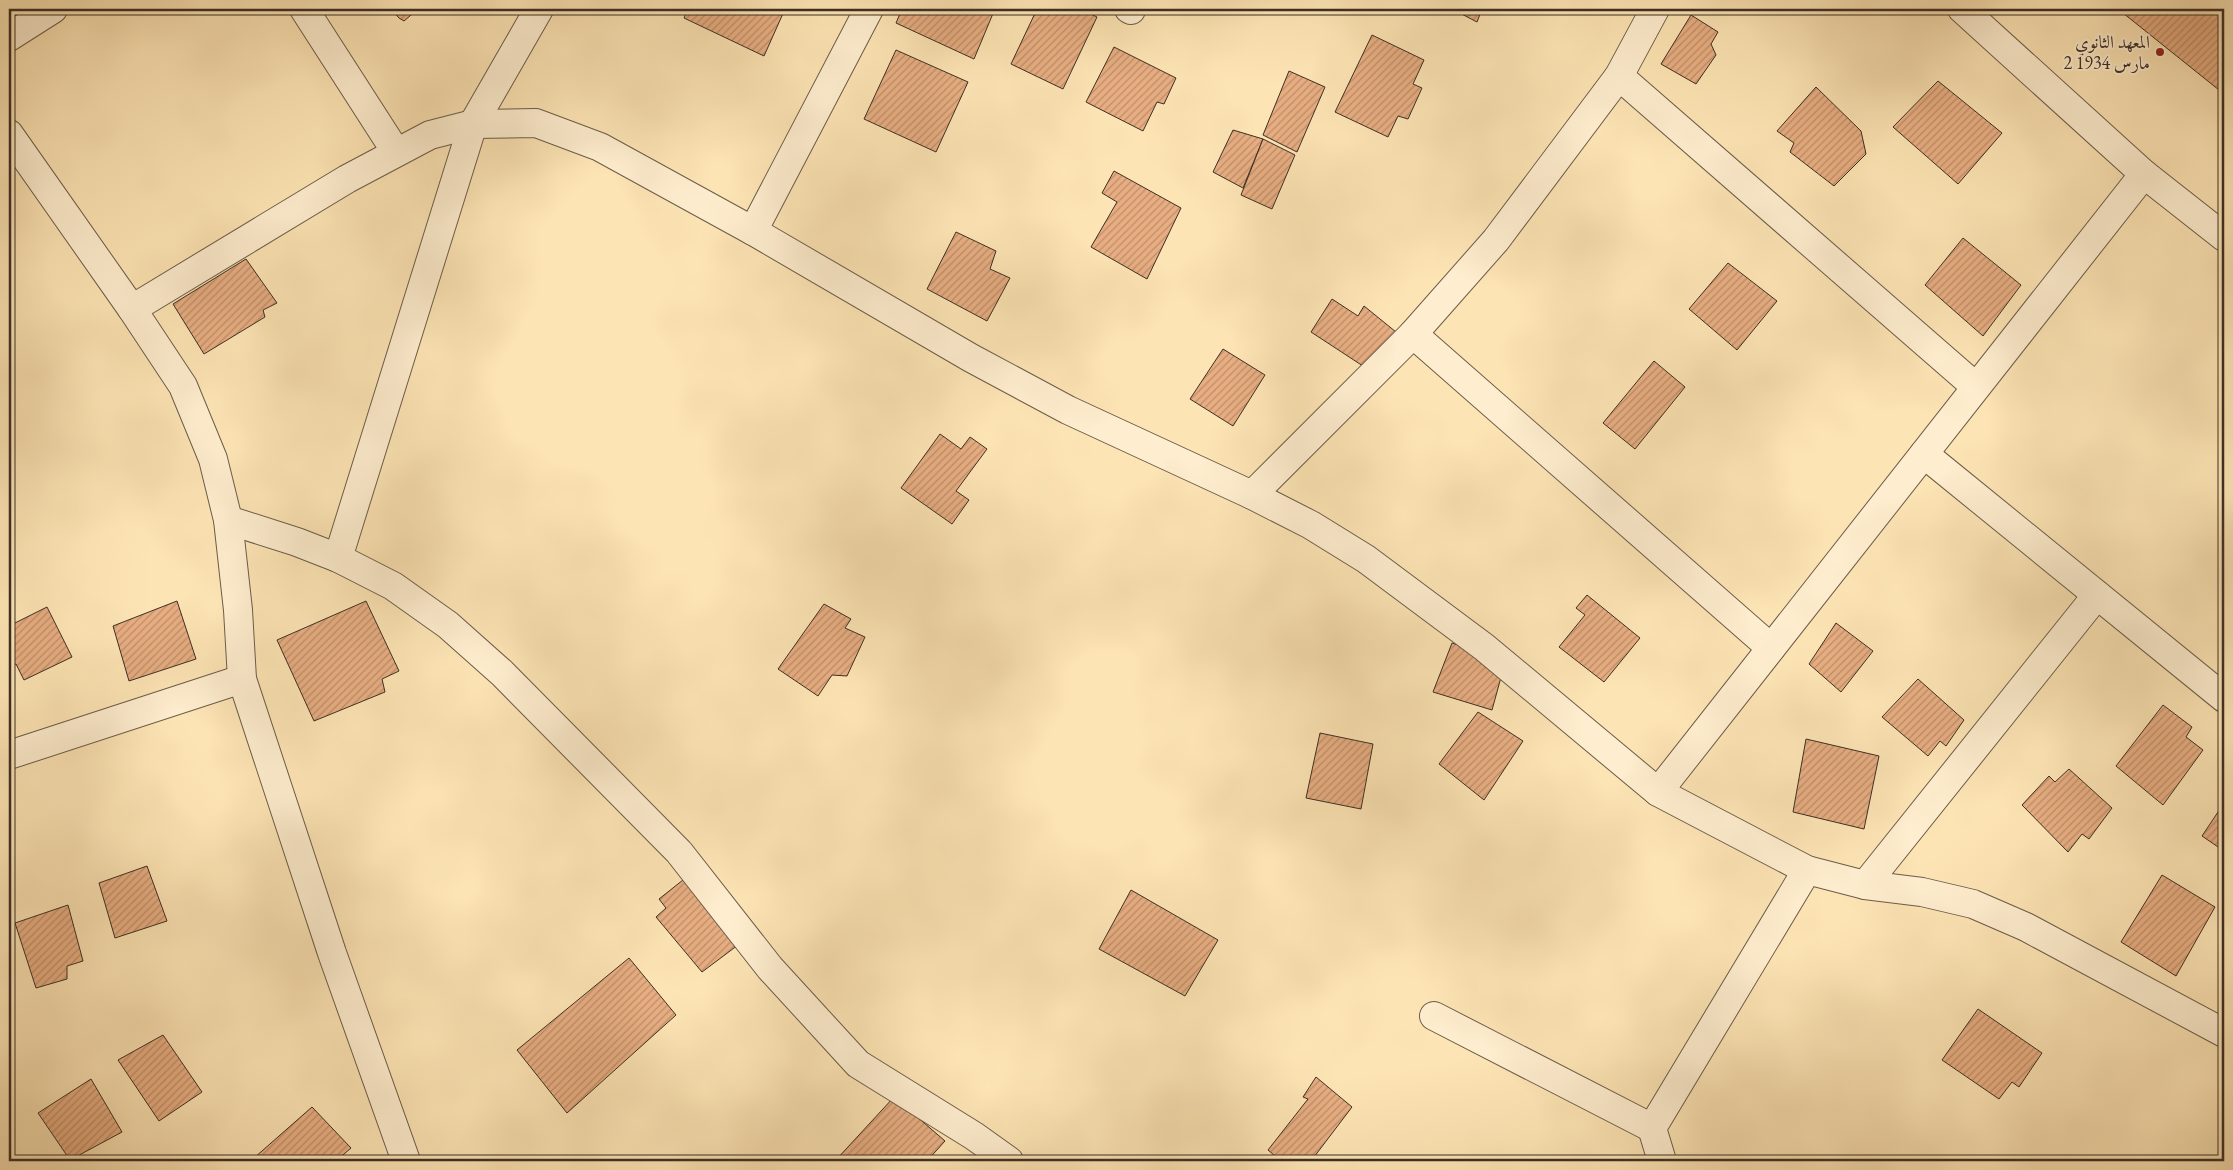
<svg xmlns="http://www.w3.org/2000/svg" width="2233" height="1170" font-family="'EB Garamond',Amiri,serif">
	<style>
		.building { fill: url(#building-hatch); stroke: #3c2f25 }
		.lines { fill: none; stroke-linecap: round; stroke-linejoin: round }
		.minor-casing { stroke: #6c5c49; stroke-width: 30 }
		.minor { stroke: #feedce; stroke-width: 28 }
		.poi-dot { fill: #8f2418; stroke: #feedce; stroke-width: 2 }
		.labels { text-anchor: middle; stroke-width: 4; stroke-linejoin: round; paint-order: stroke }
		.poi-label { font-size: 18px; fill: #3c2f25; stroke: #feedce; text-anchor: end }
	</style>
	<defs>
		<pattern id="building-hatch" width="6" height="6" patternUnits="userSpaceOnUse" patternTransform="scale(1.25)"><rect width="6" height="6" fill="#e8ae82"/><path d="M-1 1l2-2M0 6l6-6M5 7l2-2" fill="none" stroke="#bd8e6a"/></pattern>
	</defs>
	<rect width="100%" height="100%" fill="#fde4b4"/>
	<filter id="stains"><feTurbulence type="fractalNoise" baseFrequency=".004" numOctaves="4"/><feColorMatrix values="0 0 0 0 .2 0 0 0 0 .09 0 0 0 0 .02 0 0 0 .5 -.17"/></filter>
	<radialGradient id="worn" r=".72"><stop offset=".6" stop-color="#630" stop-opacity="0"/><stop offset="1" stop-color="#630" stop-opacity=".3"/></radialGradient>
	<!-- building -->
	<g class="building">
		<path d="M391,9H418L404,21L399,18Z"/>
		<path d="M688,9H785L764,56L684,18Z"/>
		<path d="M902,9H989L994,11L974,59L896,23Z"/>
		<path d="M1037,9H1081L1097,17L1063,89L1011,64Z"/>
		<path d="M1452,9H1482L1477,22Z"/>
		<path d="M2118,9H2213L2224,18V94Z"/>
		<path d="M1691,15L1718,32L1711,44L1716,55L1696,84L1661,64Z"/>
		<path d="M1372,35L1424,60L1413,84L1422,88L1408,119L1398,116L1388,137L1335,112Z"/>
		<path d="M1114,47L1176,78L1164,104L1157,102L1143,131L1086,102Z"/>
		<path d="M896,50L968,82L936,152L864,119Z"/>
		<path d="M1289,71L1325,87L1297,152L1263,135Z"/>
		<path d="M1938,81L2002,133L1958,184L1893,127Z"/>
		<path d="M1816,87L1861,131L1866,154L1834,186L1790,152L1794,143L1777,131Z"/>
		<path d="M1233,130L1263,139L1243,188L1213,172Z"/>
		<path d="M1263,139L1295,155L1272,209L1241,195Z"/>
		<path d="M1114,171L1181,208L1147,279L1091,247L1117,202L1102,193Z"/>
		<path d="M956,232L996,251L990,269L1010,278L987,321L927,289Z"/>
		<path d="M1963,238L2021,285L1983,336L1925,285Z"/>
		<path d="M246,259L277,303L263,310L265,317L204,354L173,304Z"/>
		<path d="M1728,263L1777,301L1737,350L1689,309Z"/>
		<path d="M1332,299L1358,316L1364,306L1396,332L1366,368L1311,332Z"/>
		<path d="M1223,349L1265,375L1233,426L1190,399Z"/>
		<path d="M1654,361L1685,387L1635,449L1603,423Z"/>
		<path d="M940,434L961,449L970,437L987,449L956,491L969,500L952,524L901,488Z"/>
		<path d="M1587,595L1640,638L1604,682L1559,647L1585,615L1576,608Z"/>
		<path d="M177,601L196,659L129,681L113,626Z"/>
		<path d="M366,601L399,671L382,679L385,692L314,721L277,640Z"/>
		<path d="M824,604L851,619L845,628L865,637L847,676L832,675L818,696L778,669Z"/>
		<path d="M47,607L72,657L24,680L16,664L9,667V626Z"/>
		<path d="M1836,623L1873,651L1841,692L1809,664Z"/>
		<path d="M1452,643L1480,652L1503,670L1492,710L1433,692Z"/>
		<path d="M1918,679L1964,720L1946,746L1940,741L1928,756L1882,717Z"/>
		<path d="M2163,705L2192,727L2186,737L2203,750L2163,805L2116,766Z"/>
		<path d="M1478,712L1523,741L1484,800L1439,764Z"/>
		<path d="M1320,733L1373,744L1361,809L1306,798Z"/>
		<path d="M1806,739L1879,756L1864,829L1793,812Z"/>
		<path d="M2069,769L2112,808L2089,839L2082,834L2068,852L2022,805L2049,776L2055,782Z"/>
		<path d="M2224,803V851L2202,836Z"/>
		<path d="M147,866L167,921L115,938L99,883Z"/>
		<path d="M2162,875L2215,907L2176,976L2121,942Z"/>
		<path d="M683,880L738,945L702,972L656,917L666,908L659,899Z"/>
		<path d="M1131,890L1218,940L1185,996L1099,949Z"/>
		<path d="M68,905L83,961L67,966V979L36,988L15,923Z"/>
		<path d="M629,958L676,1015L567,1113L517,1050Z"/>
		<path d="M1978,1009L2042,1053L2019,1087L2012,1082L1999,1099L1942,1060Z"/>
		<path d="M163,1035L202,1092L159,1121L118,1060Z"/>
		<path d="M1316,1077L1352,1107L1311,1161H1281L1268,1150L1308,1099L1303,1097Z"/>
		<path d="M91,1079L122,1132L70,1160L38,1113Z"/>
		<path d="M894,1097L945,1141L927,1161H835Z"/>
		<path d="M312,1107L351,1148L336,1161H257L254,1158Z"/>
	</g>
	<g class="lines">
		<defs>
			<g id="minor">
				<path d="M304,9L396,152"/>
				<path d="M1129,9L1131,10"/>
				<path d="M1962,9L2144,174L2224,237"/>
				<path d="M9,37L53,9"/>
				<path d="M1619,76L1976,387"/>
				<path d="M9,134L132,309L183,386L213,459L228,520L238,610L242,679L332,953L406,1161"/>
				<path d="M753,231L869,9"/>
				<path d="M132,309L347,179L430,135L473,124L536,123L600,147L753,231L971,358L1068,410L1252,495L1413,334L1496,240L1619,76L1655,9"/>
				<path d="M1413,334L1771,648"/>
				<path d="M1924,454L2224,698"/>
				<path d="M1252,495L1311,525L1366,559L1484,647L1658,792L1807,870L1652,1128L1662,1161"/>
				<path d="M228,520L297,542L338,558L393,586L448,625L502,673L679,852L770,968L858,1064L974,1136L1009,1161"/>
				<path d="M338,558L473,124L539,9"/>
				<path d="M9,755L242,679"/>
				<path d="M1658,792L2144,174"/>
				<path d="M1807,870L1865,885L1922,892L1973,904L2026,927L2224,1033"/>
				<path d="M1865,885L2097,595"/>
				<path d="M1434,1016L1652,1128"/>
			</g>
		</defs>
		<!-- minor casing -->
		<use href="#minor" class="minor-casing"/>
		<!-- minor -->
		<use href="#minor" class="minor"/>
	</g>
	<!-- markers -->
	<circle class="poi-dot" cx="2160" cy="52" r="5"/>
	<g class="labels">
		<!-- poi labels -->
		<g class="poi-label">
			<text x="2150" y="48">المعهد الثانوي<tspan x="2150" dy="21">2 مارس 1934</tspan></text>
		</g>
	</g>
	<!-- margin -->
	<rect width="2233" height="1170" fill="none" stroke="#fde4b4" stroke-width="30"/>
	<rect x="10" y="10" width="2213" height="1150" fill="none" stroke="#3c2f25" stroke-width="2.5"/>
	<rect x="15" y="15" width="2203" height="1140" fill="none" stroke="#3c2f25"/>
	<rect width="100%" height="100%" filter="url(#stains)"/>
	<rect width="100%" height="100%" fill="url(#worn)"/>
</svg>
